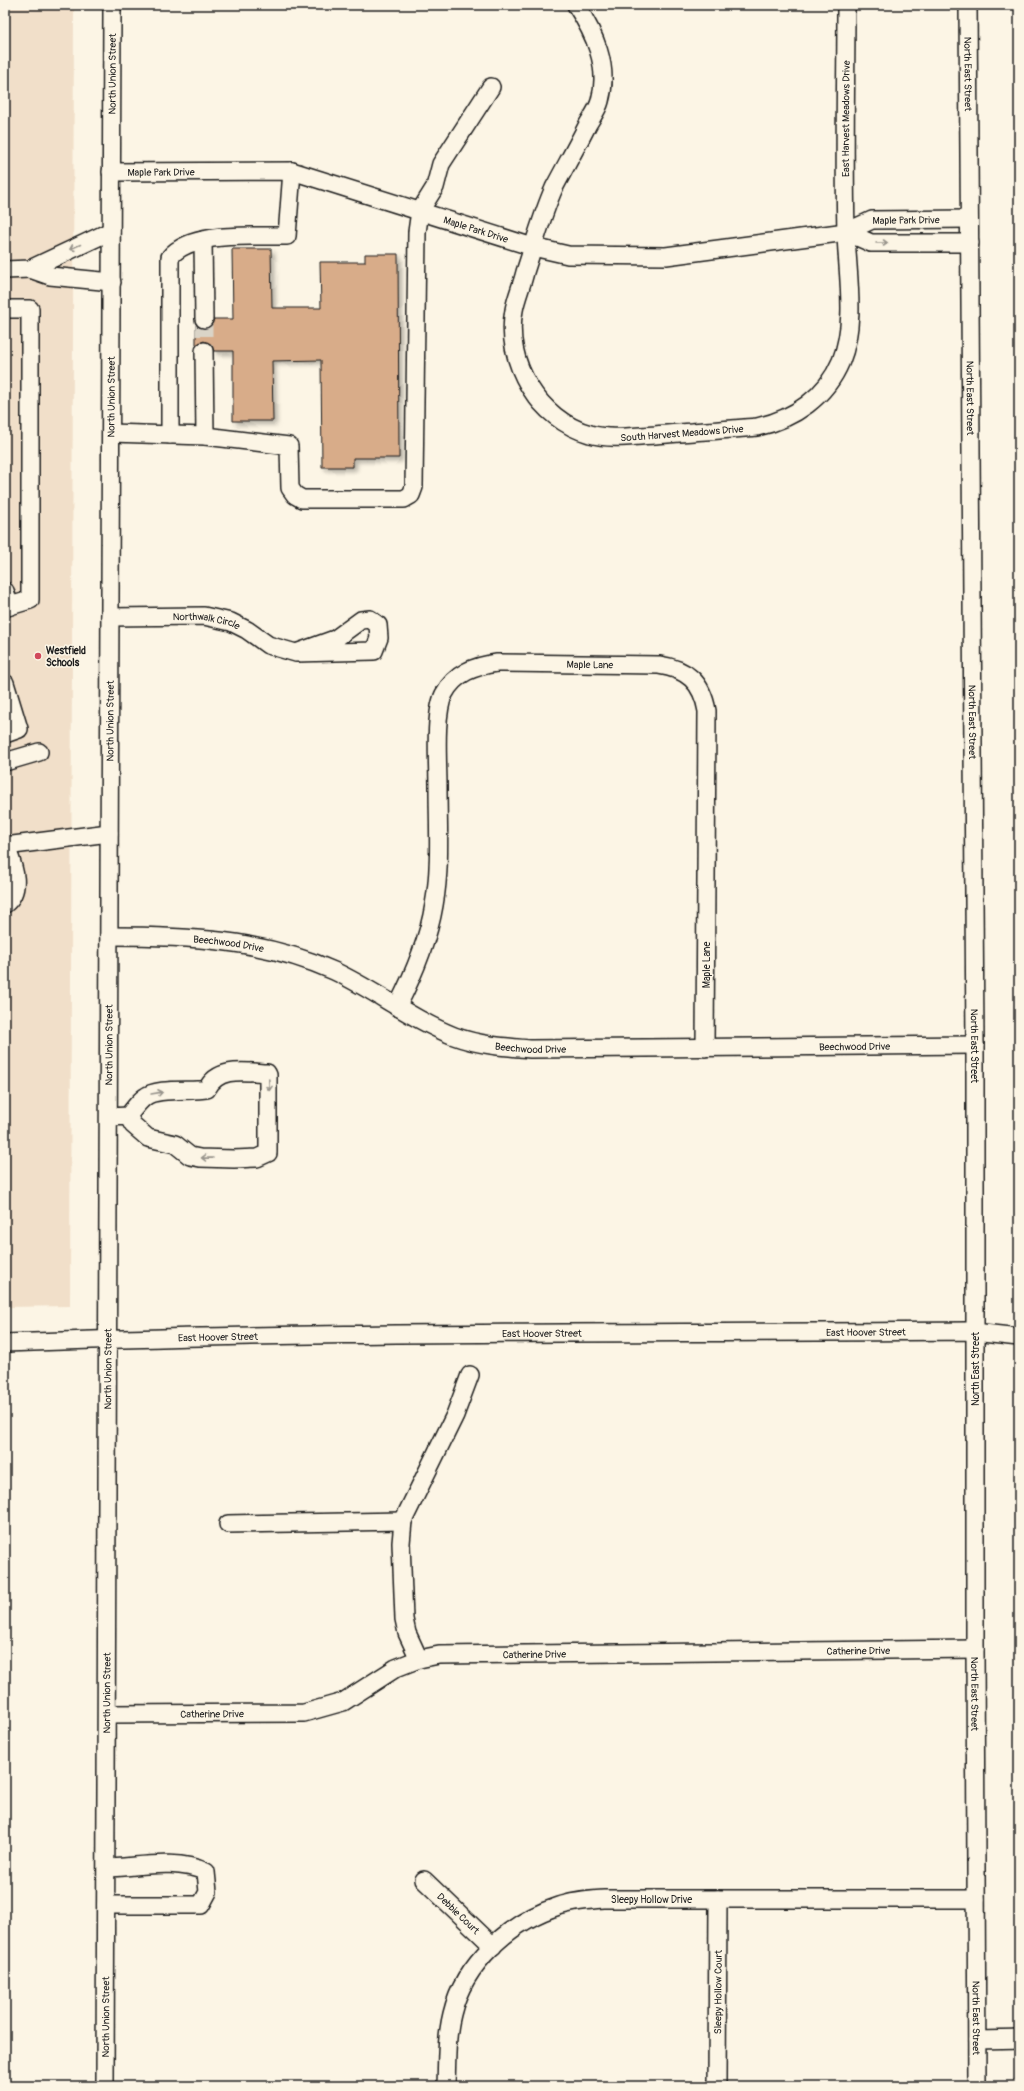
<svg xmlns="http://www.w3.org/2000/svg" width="1024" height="2091" font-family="Pangolin,sans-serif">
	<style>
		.built { fill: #f1dfc9 }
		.building { fill: #d8ac89; stroke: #1c1c1c; filter: url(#shadow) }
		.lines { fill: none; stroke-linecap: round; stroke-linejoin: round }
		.minor-tunnel { stroke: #dad4c7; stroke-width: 17; stroke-dasharray: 17 8; stroke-linecap: butt }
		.minor-casing { stroke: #1c1c1c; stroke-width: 20 }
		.minor { stroke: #fcf5e5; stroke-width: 17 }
		.oneway { stroke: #97938b }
		.poi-dot { fill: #d1495b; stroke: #fcf5e5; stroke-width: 1.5 }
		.labels { text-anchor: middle; stroke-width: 3; stroke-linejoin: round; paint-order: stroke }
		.street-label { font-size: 10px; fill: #1c1c1c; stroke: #fcf5e5 }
		.poi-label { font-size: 10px; font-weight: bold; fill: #1c1c1c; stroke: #fcf5e5; text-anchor: start }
	</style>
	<defs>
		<filter id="shadow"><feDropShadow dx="3.5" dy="3.5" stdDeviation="2" flood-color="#0004"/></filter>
	</defs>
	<rect width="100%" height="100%" fill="#fcf5e5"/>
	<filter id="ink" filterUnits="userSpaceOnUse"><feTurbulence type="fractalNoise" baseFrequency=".025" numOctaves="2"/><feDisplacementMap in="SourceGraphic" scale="8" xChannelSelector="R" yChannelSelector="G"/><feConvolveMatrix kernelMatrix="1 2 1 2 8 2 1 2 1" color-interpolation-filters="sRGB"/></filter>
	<g filter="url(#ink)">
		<!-- built -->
		<path class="built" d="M5,5H74L70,1306L5,1307Z"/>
		<!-- building -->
		<path class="building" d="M232,249H271L272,308H321L320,262H365V254H398L399,458H353V467H322L321,360L272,361L273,421H233V351H214L212,346L204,341L196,345V325L205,329L212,324L214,319H233Z"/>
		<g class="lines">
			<!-- minor-tunnel -->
			<path class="minor-tunnel" d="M204,319V351"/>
			<defs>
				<g id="minor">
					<path id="s1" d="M576,5C594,33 610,66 600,101C598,109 592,117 588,124C577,146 565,167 554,188C542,215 534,245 525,272C522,285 516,298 514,310C504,362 539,420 590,434C610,440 634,436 655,435C689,432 723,430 757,427C794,419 826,397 841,361C857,321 847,274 846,232C844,156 846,81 846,5"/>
					<path id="s2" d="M968,5L975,1045V1649L977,2086"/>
					<path id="s3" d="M111,172L292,171L533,247L568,255L666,256L846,232L872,220L969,219"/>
					<path d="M846,232L871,243H970"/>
					<path d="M203,240L204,319"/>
					<path d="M30,269L50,276L112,282"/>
					<path d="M5,270L30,269L111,231"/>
					<path d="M5,309H30V600L10,606"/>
					<path d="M204,351L205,436"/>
					<path d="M111,433L205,436L289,446L290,488L295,495L302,499H404L411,495L414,487L417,232L420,211L435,187L441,164L491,87"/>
					<path d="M170,435V257C192,230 255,237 287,236L292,171"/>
					<path d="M5,591L10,606L5,608"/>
					<path id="s4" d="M110,617L204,616L231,622L247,630L268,645L296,653L374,651L379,638L378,625L370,619L361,620L335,639L296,653"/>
					<path d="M5,683L19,729L5,734"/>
					<path d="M5,762L39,752"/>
					<path d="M5,843C11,861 25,888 5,904"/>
					<path d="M5,846L109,833"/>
					<path id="s5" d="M109,936C186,936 263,939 334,971C375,990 411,1019 454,1036C478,1045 505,1047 531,1049L975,1045"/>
					<path id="s6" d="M397,1007C414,974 428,941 434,905C441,867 438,826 438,787C438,763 434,714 444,694C455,673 475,666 497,663L659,665C687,669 702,682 707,711L705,1048"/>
					<path d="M109,1117L128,1116C133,1110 138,1102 145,1097C157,1087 191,1092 207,1089C218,1066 246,1072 267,1073L268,1075V1153L257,1158L234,1159L200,1158L190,1156L175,1144L148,1138L133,1125L128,1116"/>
					<path id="s7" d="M5,1343C325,1330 645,1334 965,1331L1019,1337"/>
					<path d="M228,1524L403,1521"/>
					<path d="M419,1659L407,1633L404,1619L401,1543L403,1521L455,1415L470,1375"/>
					<path id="s8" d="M108,1714L304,1713L343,1702L396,1668L419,1659L439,1655L975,1649"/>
					<path id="s9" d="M424,1880L493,1946"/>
					<path d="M106,1905H201L208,1892L206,1872C176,1858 139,1867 107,1868"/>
					<path d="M977,2040L1019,2039"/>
					<path id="s10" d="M105,2086L112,5"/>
					<path id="s11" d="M446,2086C447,2061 446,2038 452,2014C464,1963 511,1921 559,1906C574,1901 589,1900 604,1899H976"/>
					<path id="s12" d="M717,2086L718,1899"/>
				</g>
			</defs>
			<!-- minor casing -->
			<use href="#minor" class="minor-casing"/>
			<!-- minor -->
			<use href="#minor" class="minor"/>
		</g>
		<!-- one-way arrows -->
		<defs><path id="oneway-shaft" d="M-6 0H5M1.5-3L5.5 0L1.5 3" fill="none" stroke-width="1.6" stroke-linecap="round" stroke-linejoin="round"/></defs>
		<g class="oneway">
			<use href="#oneway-shaft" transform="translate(882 243)"/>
			<use href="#oneway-shaft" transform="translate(75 247) rotate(156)"/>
			<use href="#oneway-shaft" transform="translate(269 1085) rotate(88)"/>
			<use href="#oneway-shaft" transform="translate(157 1093) rotate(-10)"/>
			<use href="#oneway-shaft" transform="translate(207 1158) rotate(-179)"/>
		</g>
	</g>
	<!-- markers -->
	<circle class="poi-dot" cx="38" cy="656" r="4"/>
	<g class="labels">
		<!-- street labels -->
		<g class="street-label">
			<text dy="4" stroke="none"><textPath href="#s10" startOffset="2012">North Union Street</textPath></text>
			<text dy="4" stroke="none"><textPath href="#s2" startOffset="69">North East Street</textPath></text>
			<text dy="4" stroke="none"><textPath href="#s1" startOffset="1010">East Harvest Meadows Drive</textPath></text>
			<text dy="4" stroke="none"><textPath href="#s3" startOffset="50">Maple Park Drive</textPath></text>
			<text dy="4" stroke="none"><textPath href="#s3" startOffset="812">Maple Park Drive</textPath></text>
			<text dy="4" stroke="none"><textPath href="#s3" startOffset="374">Maple Park Drive</textPath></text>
			<text dy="4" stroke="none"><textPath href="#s10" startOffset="1689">North Union Street</textPath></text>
			<text dy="4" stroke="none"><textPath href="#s2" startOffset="393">North East Street</textPath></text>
			<text dy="4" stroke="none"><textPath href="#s1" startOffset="580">South Harvest Meadows Drive</textPath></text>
			<text dy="4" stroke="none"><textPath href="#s4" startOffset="97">Northwalk Circle</textPath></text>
			<text dy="4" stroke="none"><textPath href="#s6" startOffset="478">Maple Lane</textPath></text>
			<text dy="4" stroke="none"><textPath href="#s10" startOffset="1365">North Union Street</textPath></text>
			<text dy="4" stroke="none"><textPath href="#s2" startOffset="717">North East Street</textPath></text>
			<text dy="4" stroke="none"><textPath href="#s5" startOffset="120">Beechwood Drive</textPath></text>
			<text transform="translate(706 965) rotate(-90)" y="4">Maple Lane</text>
			<text dy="4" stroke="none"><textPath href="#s10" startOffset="1041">North Union Street</textPath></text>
			<text dy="4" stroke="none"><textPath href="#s2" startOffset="1041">North East Street</textPath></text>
			<text dy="4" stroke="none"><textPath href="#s5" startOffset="768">Beechwood Drive</textPath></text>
			<text dy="4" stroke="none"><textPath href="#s5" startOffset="444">Beechwood Drive</textPath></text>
			<text dy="4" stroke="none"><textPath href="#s7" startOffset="861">East Hoover Street</textPath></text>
			<text dy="4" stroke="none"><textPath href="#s7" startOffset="537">East Hoover Street</textPath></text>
			<text dy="4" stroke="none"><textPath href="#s7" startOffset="213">East Hoover Street</textPath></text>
			<text dy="4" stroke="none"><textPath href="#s10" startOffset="717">North Union Street</textPath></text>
			<text transform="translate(975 1369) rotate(-90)" y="4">North East Street</text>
			<text dy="4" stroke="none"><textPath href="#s8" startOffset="764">Catherine Drive</textPath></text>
			<text dy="4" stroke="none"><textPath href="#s8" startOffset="440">Catherine Drive</textPath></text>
			<text dy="4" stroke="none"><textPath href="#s10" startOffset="393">North Union Street</textPath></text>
			<text dy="4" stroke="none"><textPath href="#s2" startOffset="1689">North East Street</textPath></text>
			<text dy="4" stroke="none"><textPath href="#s8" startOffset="104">Catherine Drive</textPath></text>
			<text dy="4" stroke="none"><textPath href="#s11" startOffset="324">Sleepy Hollow Drive</textPath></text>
			<text dy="4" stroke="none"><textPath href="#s9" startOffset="48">Debbie Court</textPath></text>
			<text dy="4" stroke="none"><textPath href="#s12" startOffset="94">Sleepy Hollow Court</textPath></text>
			<text dy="4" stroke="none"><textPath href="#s10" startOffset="69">North Union Street</textPath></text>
			<text dy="4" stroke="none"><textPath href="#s2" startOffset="2013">North East Street</textPath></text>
		</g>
		<!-- poi labels -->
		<g class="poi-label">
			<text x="46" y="654">Westfield<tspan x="46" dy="12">Schools</tspan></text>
		</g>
	</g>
	<!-- margin -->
	<rect width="1024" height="2091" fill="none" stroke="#fcf5e5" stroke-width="20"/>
	<rect x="10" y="10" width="1004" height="2071" fill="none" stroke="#1c1c1c" stroke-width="1.5" filter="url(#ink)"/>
</svg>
